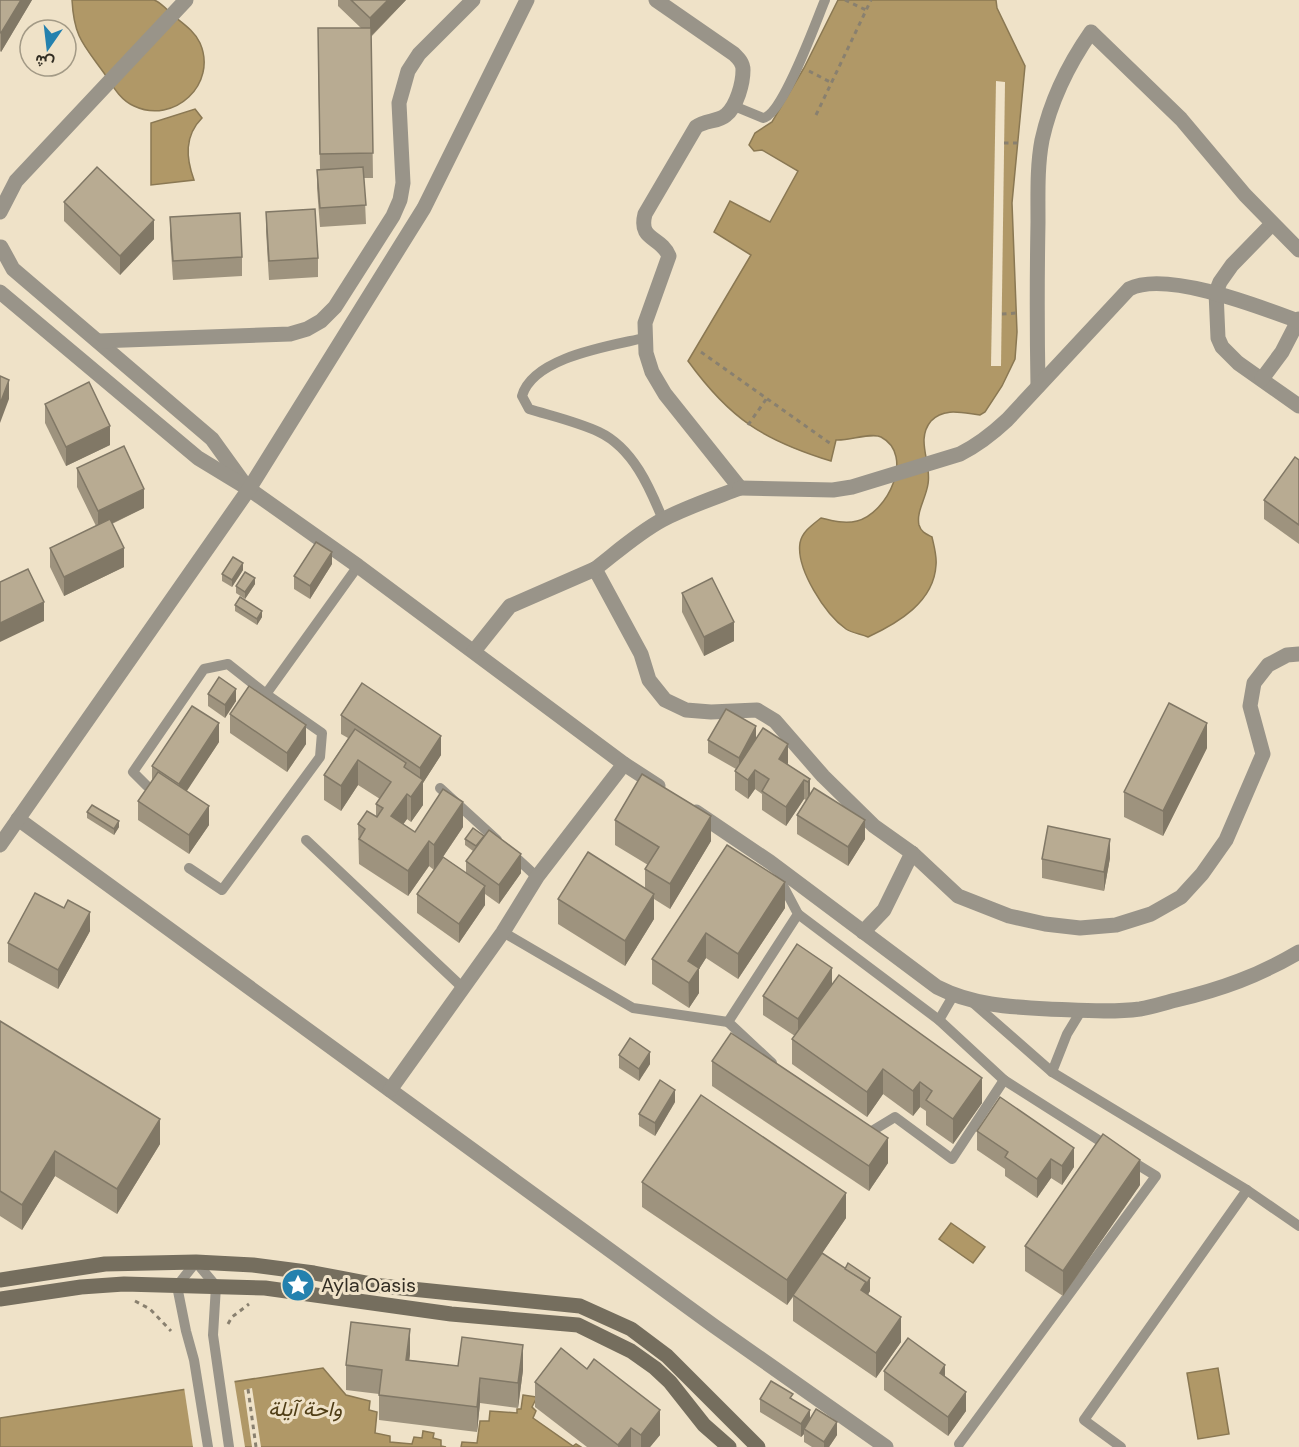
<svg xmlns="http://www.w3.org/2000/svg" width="1299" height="1447" font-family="'DM Sans',Vazirmatn,sans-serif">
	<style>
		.water { fill: #b09867; stroke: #8a7853; stroke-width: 1.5 }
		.pier { fill: #efe2c8 }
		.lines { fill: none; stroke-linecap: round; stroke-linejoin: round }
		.path { stroke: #89806f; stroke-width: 3; stroke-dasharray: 4.5 4.5; stroke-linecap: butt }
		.lane { stroke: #999489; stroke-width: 10 }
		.street { stroke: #999489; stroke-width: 15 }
		.secondary { stroke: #756e5e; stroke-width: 15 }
		.wall { fill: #9e937e }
		.shaded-wall { fill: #817866 }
		.building { fill: #b8ab92; stroke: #817866; stroke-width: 1.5 }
		.labels { text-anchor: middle; stroke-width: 6; stroke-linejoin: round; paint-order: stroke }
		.poi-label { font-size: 20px; fill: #322d23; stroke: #efe2c8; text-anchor: start }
		.water-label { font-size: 21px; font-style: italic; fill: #503e16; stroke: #efe2c8 }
	</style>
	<rect width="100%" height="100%" fill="#efe2c8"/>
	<!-- water -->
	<g class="water">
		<path d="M72,0C93,0 114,0 136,0C141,0 149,0 154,0C161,2 169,12 175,17C185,25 195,32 200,43C218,84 174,125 134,106C120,100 112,85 104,73C83,44 74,37 72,0Z"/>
		<path d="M838,0H996L997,8L1025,66L1012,203L1017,332L1015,359L1002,386L985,412L980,415C963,413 944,407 931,421C915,440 932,463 928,484C926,498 916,512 919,525C921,532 926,534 932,537C934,546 937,556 936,565C934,602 898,623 868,637C861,634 852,633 846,629C825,614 796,569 800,543C802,532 812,525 821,518C833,521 845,524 857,521C888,513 915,455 881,437C872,432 849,441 836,440L831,461C763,440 730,419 688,361L751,255L714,232L730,201L770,222L798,171L762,150L754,151L749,145L755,133L772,122L804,68Z"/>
		<path d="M195,109L202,118C184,136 186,158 194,180L151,185V123Z"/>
		<path d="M951,1223L985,1247L973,1263L939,1239Z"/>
		<path d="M323,1368L346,1395L370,1401L369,1410L377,1412L375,1433L390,1436V1442L412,1444L414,1437L422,1438L423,1431L434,1433L433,1438L441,1440V1446L446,1447H0V1418Z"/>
		<path d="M1218,1368L1229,1434L1198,1439L1187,1373Z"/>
		<path d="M523,1395L537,1397L532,1407L536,1411L533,1418L573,1446L576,1444L581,1447H461L462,1442L477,1443L480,1421H489L490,1411L517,1413V1409H521Z"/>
	</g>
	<!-- pier -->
	<g class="pier">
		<path d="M996,81L1005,82L1001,366H991Z"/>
		<path d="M234,1379L245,1447H193L184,1387Z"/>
		<path d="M252,1388L261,1447H252L244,1390Z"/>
	</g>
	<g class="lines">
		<!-- path -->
		<g class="path">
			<path d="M845,0L866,10"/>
			<path d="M809,71L832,83"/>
			<path d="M816,115L871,0"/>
			<path d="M1004,143H1018"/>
			<path d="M1002,314L1017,313"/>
			<path d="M701,352L831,444"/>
			<path d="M748,425L767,398"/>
			<path d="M135,1301L150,1309L171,1331"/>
			<path d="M228,1324L232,1317L249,1304"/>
			<path d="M248,1389L256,1447"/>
		</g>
		<!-- lane -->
		<g class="lane">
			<path d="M734,106L763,118C783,115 816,21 825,0"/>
			<path d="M644,338C610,346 533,357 522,396L529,409C552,416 578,422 599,432C633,448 650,488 663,520"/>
			<path d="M266,694L358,566"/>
			<path d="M147,786L133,772L204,669L228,664L266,694L322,733L320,757L222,890L189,868"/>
			<path d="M440,788L497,840"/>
			<path d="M306,840L463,988"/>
			<path d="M511,853L537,877"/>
			<path d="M798,914L939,1020L1004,1080L1111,1148"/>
			<path d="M503,932L633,1008L728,1022"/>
			<path d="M971,1001L1052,1072L1247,1190L1299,1226"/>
			<path d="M939,1020L953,996"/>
			<path d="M772,1063L728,1022L798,914L779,878"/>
			<path d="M1052,1072L1067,1034L1081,1011"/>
			<path d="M863,1132L867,1134L895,1117L952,1159L1004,1080"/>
			<path d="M959,1444L1156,1176L1130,1160"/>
			<path d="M208,1447L194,1360L186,1331L177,1286L196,1262L216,1286L213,1335L229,1447"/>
			<path d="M1121,1447L1084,1420L1247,1190"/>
		</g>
		<!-- street -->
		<g class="street">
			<path d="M656,0L734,54C739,59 743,63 743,70C743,83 737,106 726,115C718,122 705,120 696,127L645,214C638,241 661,236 669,256L645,323L646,353L652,372L665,394L740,488C714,498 687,507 662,520C638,533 617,552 595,569L641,654L649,680L665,700L686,710L711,712L757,710L775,721L823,776L874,826L912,853L958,896L1009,916L1045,924L1080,928L1116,925L1151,914L1181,897L1202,874L1226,840L1263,754L1250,706L1254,683L1268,665L1287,655L1299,654"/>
			<path d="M0,212L16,181L186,0"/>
			<path d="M1272,224L1232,265L1220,282L1216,292L1218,338L1222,347L1238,363L1299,406"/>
			<path d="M1,247L13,269L212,439L243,482"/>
			<path d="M0,292L198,458L249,489L358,566L624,764L658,786"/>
			<path d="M98,341L290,334L307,329L321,321L335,307L393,216L400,200L403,183L399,103L408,71L419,54L473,0"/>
			<path d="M1262,379L1282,352L1299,319"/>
			<path d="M1038,386C1037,331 1037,277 1038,222C1038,194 1037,166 1042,140C1051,99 1068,65 1091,32L1181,119L1245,195L1299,250"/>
			<path d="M740,488L833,490L852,487L960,454C978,445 992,434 1007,420L1129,289C1166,270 1260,307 1298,321"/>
			<path d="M474,651L510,606L595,569"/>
			<path d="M696,812L770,862L937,987C972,1005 1009,1007 1048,1009C1078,1010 1110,1013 1140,1009C1152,1007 1164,1003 1176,1000C1222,989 1258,976 1299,952"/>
			<path d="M18,819L714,1326L886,1447"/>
			<path d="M0,845L249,489L424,208L527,0"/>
			<path d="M863,932L884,910L912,853"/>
			<path d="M390,1090L503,932L537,877L624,764"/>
		</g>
		<!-- secondary -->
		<g class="secondary">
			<path d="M0,1280L105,1264L196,1262L253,1265L314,1273L382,1286L580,1306L631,1329L667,1356L758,1447"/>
			<path d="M0,1299L81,1287L124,1284L265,1288L451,1314L578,1325L631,1351L655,1368L670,1382L704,1425L729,1447"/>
		</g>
	</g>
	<!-- wall -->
	<g class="wall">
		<path d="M0,0H32L1,52L0,51Z"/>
		<path d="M338,0H406L371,37L373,178H364L366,224L320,227L317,188V170L320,169L318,54L361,28L338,6Z"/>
		<path d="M64,202L154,239L120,275L64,221Z"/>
		<path d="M266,212L318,258V277L269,280L266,231Z"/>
		<path d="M170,217L242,257V276L173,280L170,236Z"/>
		<path d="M45,404L110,445L66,466L45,423Z"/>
		<path d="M1299,460V544L1264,519V500Z"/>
		<path d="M77,468L144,508L112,524L124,567L64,596L50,567V548L96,526L77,487Z"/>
		<path d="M332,564L310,599L294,589V576Z"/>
		<path d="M243,570L232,587L222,581V574Z"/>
		<path d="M255,584L245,599L236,593V586Z"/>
		<path d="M682,593L734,641L704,656L682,612Z"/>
		<path d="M235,605L262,617L257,625L235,611Z"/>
		<path d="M208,694L236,701L225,718L208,706Z"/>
		<path d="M230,714L306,744L287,772L230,733Z"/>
		<path d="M341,715L441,755L423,783V805L411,822L407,819L403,824L415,832L463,827L443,857L466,873V861L473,851L465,845V839L521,873L499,904L485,894V905L459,943L417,913V894L434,870L429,866L408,896L359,864L358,824L376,817V804L380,799L358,785L341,811L324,800V775L348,738L341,734Z"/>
		<path d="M756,738L788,763V765L810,779V794L865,839L848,866L797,834V815L806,800L804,799L786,826L762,810V794L755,789L748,799L735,790V771L736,769L708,753V740Z"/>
		<path d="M219,742L186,791L209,825L189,854L138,820V801L152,781V766Z"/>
		<path d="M1207,748L1163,836L1124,817V792Z"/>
		<path d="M87,812L119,827L114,835L87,818Z"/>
		<path d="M615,820L711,841L670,909L654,899V919L625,966L558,924V899L645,888V869L648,865L615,845Z"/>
		<path d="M727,845L785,908L738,979L706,958L699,969V993L689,1008L652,984V959Z"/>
		<path d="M1110,858L1104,891L1042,878V859Z"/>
		<path d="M90,931L58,989L8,962V943Z"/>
		<path d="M832,984L982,1103L953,1144L926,1125V1111L920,1107L913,1116L883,1094L867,1117L792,1064V1039L795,1036L763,1015V996Z"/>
		<path d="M0,1021L160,1144L117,1214L55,1176L22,1230L0,1216Z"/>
		<path d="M619,1055L650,1064L639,1081L619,1068Z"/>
		<path d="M712,1061L888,1163L869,1191L712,1086Z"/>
		<path d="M675,1102L655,1136L639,1126V1114Z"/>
		<path d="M977,1131L1074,1167L1062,1185L1051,1178L1037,1198L1005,1176V1169L977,1150Z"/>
		<path d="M642,1182L846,1218L822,1253L870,1291L868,1294L901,1342L876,1378L793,1321V1297L787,1305L642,1207Z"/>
		<path d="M1140,1185L1063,1296L1025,1271V1246Z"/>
		<path d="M410,1354L409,1360L458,1366L523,1370L518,1408L480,1403L477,1432L379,1420V1394L346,1390V1365Z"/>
		<path d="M884,1371L945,1377L966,1411L948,1436L884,1390Z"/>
		<path d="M535,1382L660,1435L650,1447H587L535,1407Z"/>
		<path d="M760,1399L793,1400L810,1419L837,1435L829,1447H812L804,1442V1434L801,1437L760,1412Z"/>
	</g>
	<!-- shaded-wall -->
	<g class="shaded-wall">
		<path d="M21,0H32L1,52V33Z"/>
		<path d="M388,0H406L370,37V18Z"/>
		<path d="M154,220V239L120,275V256Z"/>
		<path d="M9,380V399L0,423V404Z"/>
		<path d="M110,426V445L66,466V447Z"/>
		<path d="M144,489V508L98,530V511Z"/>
		<path d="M124,548V567L64,596V577Z"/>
		<path d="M332,552V564L310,599V586Z"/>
		<path d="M243,563V570L232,587V580Z"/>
		<path d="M255,578V584L245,599V592Z"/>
		<path d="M44,602V621L0,642V623Z"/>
		<path d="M262,611V617L257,625V619Z"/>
		<path d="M734,622V641L704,656V637Z"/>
		<path d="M236,689V701L225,718V705Z"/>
		<path d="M219,723V742L179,803V784Z"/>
		<path d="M1207,723V748L1163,836V811Z"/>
		<path d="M306,725V744L287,772V753Z"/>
		<path d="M756,726V739L739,770V758Z"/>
		<path d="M441,736V755L423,783V805L411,822V797L420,784V768Z"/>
		<path d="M788,744V763L779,778V759Z"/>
		<path d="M358,760V785L341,811V786Z"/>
		<path d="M755,770V789L748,799V780Z"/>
		<path d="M810,779V798L808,801V782Z"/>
		<path d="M804,780V799L786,826V807Z"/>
		<path d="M407,794V819L391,842V816Z"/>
		<path d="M463,802V827L434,870V845Z"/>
		<path d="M209,806V825L189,854V835Z"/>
		<path d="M711,816V841L670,909V884Z"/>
		<path d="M865,820V839L848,866V847Z"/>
		<path d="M119,821V827L114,835V829Z"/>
		<path d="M1110,839V858L1104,891V872Z"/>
		<path d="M429,841V866L408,896V871Z"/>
		<path d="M521,854V873L499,904V885Z"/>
		<path d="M785,882V908L738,979V954Z"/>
		<path d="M485,886V905L459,943V924Z"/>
		<path d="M654,894V919L625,966V941Z"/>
		<path d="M90,912V931L58,989V970Z"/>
		<path d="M706,933V958L699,969V993L689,1008L688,961Z"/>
		<path d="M832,968V987L798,1038V1019Z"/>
		<path d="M650,1052V1064L639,1081V1069Z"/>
		<path d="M883,1069V1094L867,1117V1092Z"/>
		<path d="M982,1078V1103L953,1144V1119Z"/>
		<path d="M920,1082V1107L913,1116V1091Z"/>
		<path d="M675,1090V1102L655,1136V1123Z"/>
		<path d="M160,1119V1144L117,1214V1189Z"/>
		<path d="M888,1138V1163L869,1191V1166Z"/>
		<path d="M1074,1148V1167L1062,1185V1166Z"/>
		<path d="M55,1151V1176L22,1230V1205Z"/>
		<path d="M1051,1159V1178L1037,1198V1179Z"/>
		<path d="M1140,1160V1185L1063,1296V1271Z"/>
		<path d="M846,1193V1218L787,1305V1280Z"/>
		<path d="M870,1278V1291L866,1298L861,1290L866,1282Z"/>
		<path d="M901,1317V1342L876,1378V1353Z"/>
		<path d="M410,1329V1354L406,1385V1360Z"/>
		<path d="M523,1345V1370L518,1408V1383Z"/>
		<path d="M945,1365V1384L940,1373Z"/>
		<path d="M480,1378V1403L477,1432V1407Z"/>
		<path d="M966,1392V1411L948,1436V1417Z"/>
		<path d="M660,1410V1435L650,1447H641V1435Z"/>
		<path d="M810,1410V1423L804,1429V1434L801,1437V1424Z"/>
		<path d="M837,1422V1435L829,1447H824V1442Z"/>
		<path d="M631,1428V1447H618V1445Z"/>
	</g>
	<!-- building -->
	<g class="building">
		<path d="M0,0H21L1,33L0,32Z"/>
		<path d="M351,0H388L370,18Z"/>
		<path d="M318,28H371L373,153L320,154Z"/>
		<path d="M97,167L154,220L120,256L64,202Z"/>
		<path d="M363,167L366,205L320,208L317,170Z"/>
		<path d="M315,209L318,258L269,261L266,212Z"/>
		<path d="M240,213L242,257L173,261L170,217Z"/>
		<path d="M0,376L9,380L0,404Z"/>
		<path d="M89,382L110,426L66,447L45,404Z"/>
		<path d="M124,446L144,489L98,511L77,468Z"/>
		<path d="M1295,457L1299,460V525L1264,500Z"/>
		<path d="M110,519L124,548L64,577L50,548Z"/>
		<path d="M316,542L332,552L310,586L294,576Z"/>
		<path d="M233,557L243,563L232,580L222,574Z"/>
		<path d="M28,569L44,602L0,623V582Z"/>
		<path d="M245,572L255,578L245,592L236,586Z"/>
		<path d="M712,578L734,622L704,637L682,593Z"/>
		<path d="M240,597L262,611L257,619L235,605Z"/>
		<path d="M219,677L236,689L225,705L208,694Z"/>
		<path d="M362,683L441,736L420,768L341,715Z"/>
		<path d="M249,686L306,725L287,753L230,714Z"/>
		<path d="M1169,703L1207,723L1163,811L1124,792Z"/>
		<path d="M192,706L219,723L179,784L152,766Z"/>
		<path d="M726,709L756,726L739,758L708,740Z"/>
		<path d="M763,728L788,744L779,759L810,779L808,782L804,780L786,807L762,791L769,779L755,770L748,780L735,771Z"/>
		<path d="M355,729L406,763L404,767L423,780L411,797L407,794L391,816L415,832L443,789L463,802L434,845L429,841L408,871L359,839L365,829L358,824L367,811L377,817L383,808L376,804L391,782L358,760L341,786L324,775Z"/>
		<path d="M158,772L209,806L189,835L138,801Z"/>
		<path d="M642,774L711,816L670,884L645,869L659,847L615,820Z"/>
		<path d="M814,788L865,820L848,847L797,815Z"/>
		<path d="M92,805L119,821L114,829L87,812Z"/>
		<path d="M1048,826L1110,839L1104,872L1042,859Z"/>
		<path d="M473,828L484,836L476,846L465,839Z"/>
		<path d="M489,830L521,854L499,885L466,861Z"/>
		<path d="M727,845L785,882L738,954L706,933L688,961L699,968L689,983L652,959Z"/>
		<path d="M588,852L654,894L625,941L558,899Z"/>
		<path d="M443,857L485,886L459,924L417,894Z"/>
		<path d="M35,893L64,908L68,900L90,912L58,970L8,943Z"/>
		<path d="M797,944L832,968L798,1019L763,996Z"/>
		<path d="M839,975L982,1078L953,1119L926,1100L932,1091L920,1082L913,1091L883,1069L867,1092L792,1039Z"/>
		<path d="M0,1021L160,1119L117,1189L55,1151L22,1205L0,1191Z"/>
		<path d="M731,1033L888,1138L869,1166L712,1061Z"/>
		<path d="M630,1038L650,1052L639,1069L619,1055Z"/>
		<path d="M660,1080L675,1090L655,1123L639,1114Z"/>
		<path d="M701,1095L846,1193L787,1280L642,1182Z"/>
		<path d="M1000,1097L1074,1148L1062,1166L1051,1159L1037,1179L1005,1157L1008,1152L977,1131Z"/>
		<path d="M1103,1134L1140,1160L1063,1271L1025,1246Z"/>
		<path d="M822,1253L866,1282L861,1290L901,1317L876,1353L793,1295Z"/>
		<path d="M848,1263L870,1278L866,1285V1282L845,1269Z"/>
		<path d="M351,1322L410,1329L406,1360L458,1366L462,1337L523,1345L518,1383L480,1378L477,1407L379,1395L382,1370L346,1365Z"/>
		<path d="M908,1338L945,1365L940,1373L966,1392L948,1417L884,1371Z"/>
		<path d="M561,1348L587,1369L594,1359L660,1410L641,1435L631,1428L618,1445L535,1382Z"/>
		<path d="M771,1381L793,1394L790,1398L810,1410L801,1424L760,1399Z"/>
		<path d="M816,1409L837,1422L824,1442L804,1429Z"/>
	</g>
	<!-- icons -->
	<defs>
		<symbol id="sight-disc" viewBox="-11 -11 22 22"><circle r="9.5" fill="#2481ae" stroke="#efe2c8"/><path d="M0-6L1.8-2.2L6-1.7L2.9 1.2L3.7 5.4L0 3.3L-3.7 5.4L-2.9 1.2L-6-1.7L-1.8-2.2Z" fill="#fff"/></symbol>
	</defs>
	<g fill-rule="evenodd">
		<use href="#sight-disc" x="279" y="1266" width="38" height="38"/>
	</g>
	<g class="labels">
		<!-- poi labels -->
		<g class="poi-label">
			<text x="321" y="1292">Ayla Oasis</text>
		</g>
		<!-- water labels -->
		<g class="water-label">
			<text x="305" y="1416">واحة آيلة</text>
		</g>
	</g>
	<!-- north arrow -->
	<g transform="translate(48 48) rotate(194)"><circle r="28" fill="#efe2c8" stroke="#a39a86" stroke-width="1.5"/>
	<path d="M0-4.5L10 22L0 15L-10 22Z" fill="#2481ae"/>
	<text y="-9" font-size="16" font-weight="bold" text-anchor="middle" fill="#322d23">ش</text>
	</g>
</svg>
